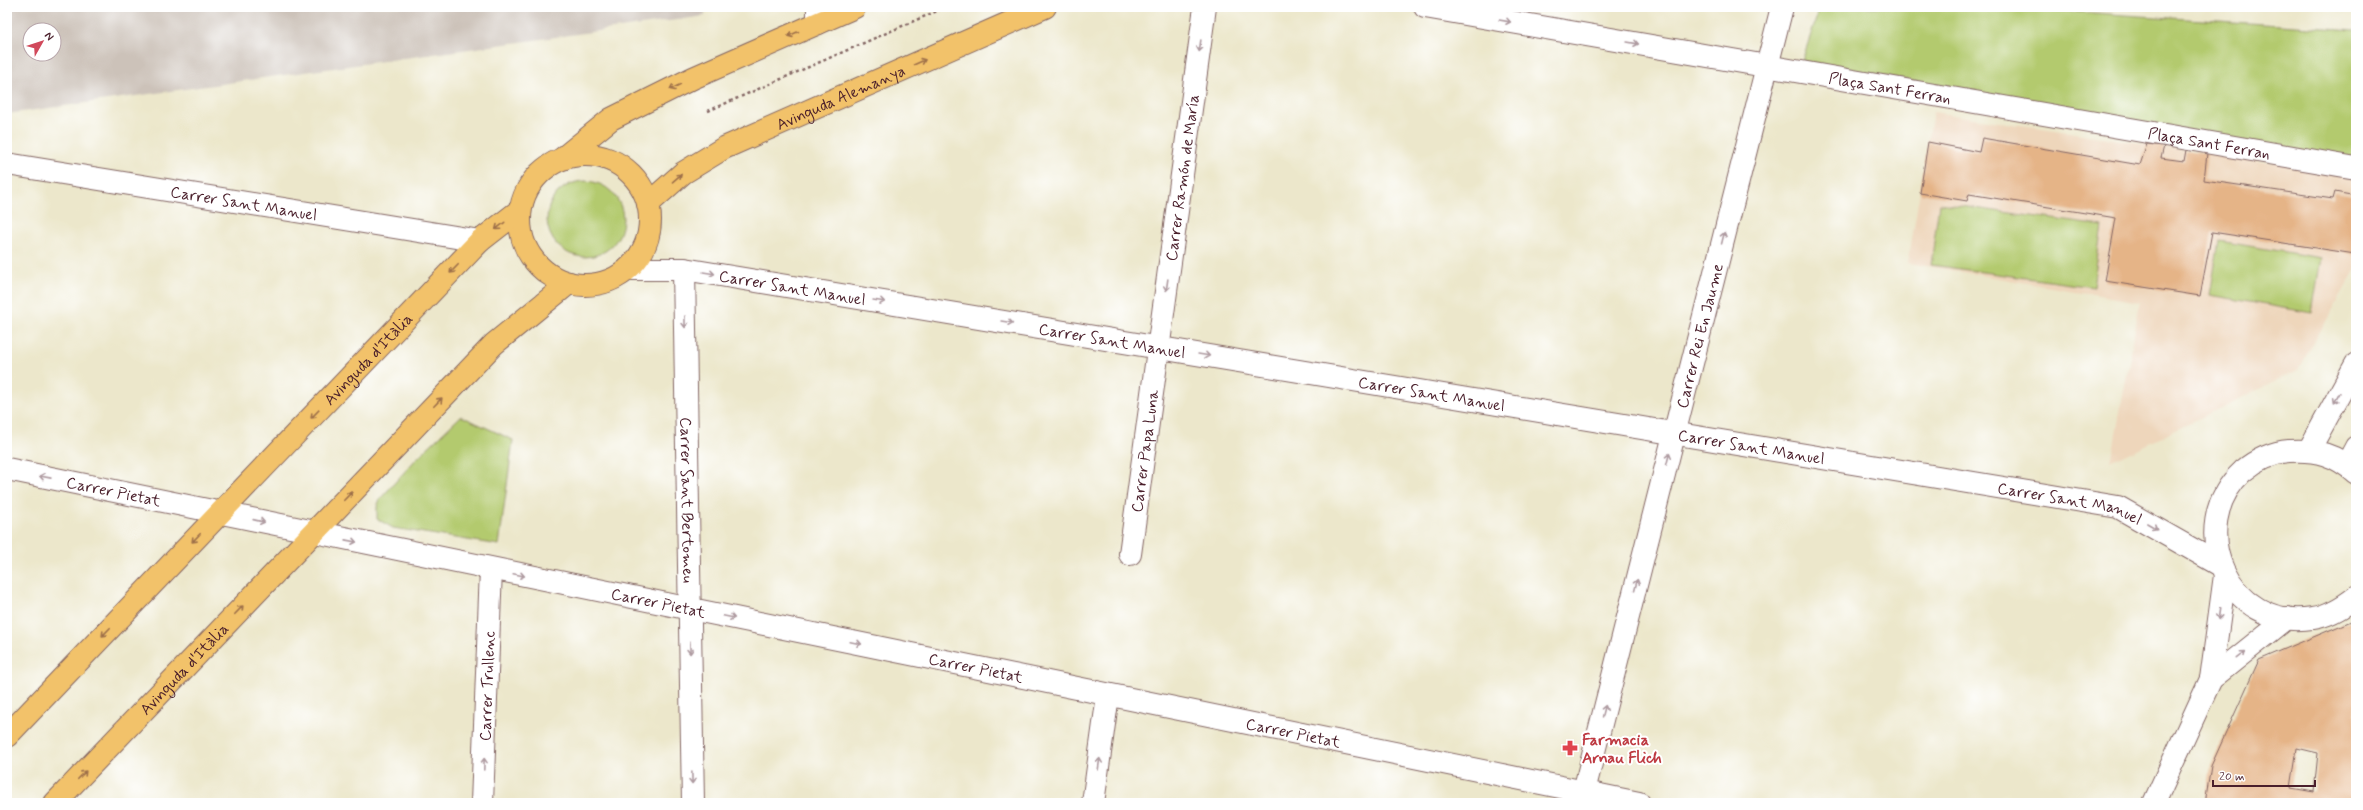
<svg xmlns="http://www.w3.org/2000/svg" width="2363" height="810" font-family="Mynerve,sans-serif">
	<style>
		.built { fill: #eed6bb }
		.industrial { fill: #ccc2b9; fill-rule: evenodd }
		.green { fill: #b3ca6e; stroke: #7e744c }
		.building { fill: #e5b487; fill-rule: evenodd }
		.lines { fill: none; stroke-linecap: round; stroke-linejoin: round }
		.minor-casing { stroke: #836563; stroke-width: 24 }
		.major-casing { stroke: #836563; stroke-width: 24 }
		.path { stroke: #836563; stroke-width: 2.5; stroke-dasharray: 3 3; stroke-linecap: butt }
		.minor { stroke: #fff; stroke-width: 22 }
		.major { stroke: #f2c26a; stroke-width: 22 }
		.oneway { stroke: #ae9aa0 }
		.oneway2 { stroke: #9e704a }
		.labels { text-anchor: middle; stroke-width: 4; stroke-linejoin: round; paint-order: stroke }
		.street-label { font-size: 16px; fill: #4a1f2b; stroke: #fff }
		.health-label { font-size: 16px; font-weight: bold; fill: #be3a42; stroke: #fff; text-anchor: start }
	</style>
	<rect width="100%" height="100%" fill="#fff"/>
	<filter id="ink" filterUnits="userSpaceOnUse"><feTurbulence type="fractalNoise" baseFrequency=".025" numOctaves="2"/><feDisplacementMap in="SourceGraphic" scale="8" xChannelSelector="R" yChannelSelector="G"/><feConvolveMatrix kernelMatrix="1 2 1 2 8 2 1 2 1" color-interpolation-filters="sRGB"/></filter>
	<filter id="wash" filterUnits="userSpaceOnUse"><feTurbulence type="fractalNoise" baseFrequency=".012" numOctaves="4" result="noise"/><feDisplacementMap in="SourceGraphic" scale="16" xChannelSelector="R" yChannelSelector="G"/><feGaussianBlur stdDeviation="0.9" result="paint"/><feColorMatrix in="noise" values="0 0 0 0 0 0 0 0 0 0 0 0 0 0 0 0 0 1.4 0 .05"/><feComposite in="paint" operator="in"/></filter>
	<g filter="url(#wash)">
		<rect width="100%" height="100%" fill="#ece7cb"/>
		<!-- built -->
		<path class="built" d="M1933,112L2356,175V269L2298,370L2111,462L2140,302L1908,263Z"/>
		<!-- industrial -->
		<path class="industrial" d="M7,7H705V16L7,114ZM30,30H54V54H30Z"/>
		<!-- green -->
		<g class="green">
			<path d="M1820,7H2002L2356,30V162L1802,61Z"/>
			<circle cx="585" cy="219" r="38"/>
			<path d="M1939,203L2102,226L2093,287L1931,265Z"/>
			<path d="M2219,241L2321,258L2312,313L2210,295Z"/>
			<path d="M461,416L513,440L499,545L393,528L377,519V507L380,499L417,458Z"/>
		</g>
		<g id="blocks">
			<!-- building -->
			<g class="building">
				<path d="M1982,138L2140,165L2147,144L2164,146L2161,158L2184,161L2186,150L2207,153L2204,180L2333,199L2335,192L2356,196L2355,254L2212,232L2200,296L2105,281L2116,218L1969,194L1967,201L1920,193L1928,142L1979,152Z"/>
				<path d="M2356,619V803H2205L2211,766L2259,660ZM2297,748L2318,753L2314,792L2291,788Z"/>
			</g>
		</g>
	</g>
	<g filter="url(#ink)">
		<use href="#blocks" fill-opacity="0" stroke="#836563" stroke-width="1"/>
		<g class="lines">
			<defs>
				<g id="minor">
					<path d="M818,7V23"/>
					<path id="s1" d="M1425,7L2356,168"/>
					<path id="s2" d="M7,164L480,241"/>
					<path id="s3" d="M628,269H684L2118,507L2220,565"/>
					<path id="s4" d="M684,269L693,803"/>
					<path d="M2309,450L2356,364"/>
					<path d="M2347,464L2356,447"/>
					<path id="s5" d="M7,469L1639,803"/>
					<path d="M2356,473C2336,455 2316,449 2289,451C2273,452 2256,460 2243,471C2182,527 2229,632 2313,618C2329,616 2343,607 2356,597"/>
					<path id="s6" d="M1130,554L1205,7"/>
					<path d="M2211,679L2287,618"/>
					<path id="s7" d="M482,803L491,569"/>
					<path d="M1093,803L1108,695"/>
					<path id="s8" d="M1581,803L1782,7"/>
					<path d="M2154,803L2211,679L2225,575"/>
				</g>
				<g id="major">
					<circle cx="585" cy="220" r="65"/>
					<path d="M563,158L611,119L693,78L855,7"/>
					<path id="s9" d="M648,204L683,173L724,148L1045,7"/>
					<path id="s10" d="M7,736L480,241L520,210"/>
					<path id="s11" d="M55,803L494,344L569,283"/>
				</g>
			</defs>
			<!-- minor casing -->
			<use href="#minor" class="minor-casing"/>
			<!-- major casing -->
			<use href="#major" class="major-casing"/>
			<!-- path -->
			<path class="path" d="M708,111L946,7"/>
			<!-- minor -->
			<use href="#minor" class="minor"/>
			<!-- major -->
			<use href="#major" class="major"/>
		</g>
		<!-- one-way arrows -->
		<defs><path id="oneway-shaft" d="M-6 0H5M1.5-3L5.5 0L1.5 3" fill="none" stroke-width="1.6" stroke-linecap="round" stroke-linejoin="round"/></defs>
		<g class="oneway">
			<use href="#oneway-shaft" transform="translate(1505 21) rotate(10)"/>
			<use href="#oneway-shaft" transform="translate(1633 43) rotate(10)"/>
			<use href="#oneway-shaft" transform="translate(1200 46) rotate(98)"/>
			<use href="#oneway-shaft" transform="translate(1723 238) rotate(-76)"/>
			<use href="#oneway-shaft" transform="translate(709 273) rotate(9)"/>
			<use href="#oneway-shaft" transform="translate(1167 285) rotate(98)"/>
			<use href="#oneway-shaft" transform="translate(879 301) rotate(9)"/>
			<use href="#oneway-shaft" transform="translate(685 322) rotate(89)"/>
			<use href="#oneway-shaft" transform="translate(1007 322) rotate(9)"/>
			<use href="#oneway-shaft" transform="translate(1204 355) rotate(9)"/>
			<use href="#oneway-shaft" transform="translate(2337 398) rotate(119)"/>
			<use href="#oneway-shaft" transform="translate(1668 459) rotate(-76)"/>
			<use href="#oneway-shaft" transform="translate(45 477) rotate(-169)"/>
			<use href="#oneway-shaft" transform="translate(259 521) rotate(13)"/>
			<use href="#oneway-shaft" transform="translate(2152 526) rotate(30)"/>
			<use href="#oneway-shaft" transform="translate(351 541) rotate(11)"/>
			<use href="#oneway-shaft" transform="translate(519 575) rotate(12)"/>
			<use href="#oneway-shaft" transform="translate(1636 585) rotate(-76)"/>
			<use href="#oneway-shaft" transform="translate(2220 614) rotate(98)"/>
			<use href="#oneway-shaft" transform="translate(729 617) rotate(12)"/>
			<use href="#oneway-shaft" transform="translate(856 643) rotate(12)"/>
			<use href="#oneway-shaft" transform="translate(690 648) rotate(89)"/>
			<use href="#oneway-shaft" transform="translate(2241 655) rotate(-38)"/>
			<use href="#oneway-shaft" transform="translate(1604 711) rotate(-76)"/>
			<use href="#oneway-shaft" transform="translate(484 764) rotate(-88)"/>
			<use href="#oneway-shaft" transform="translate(1099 764) rotate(-82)"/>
			<use href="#oneway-shaft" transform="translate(692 778) rotate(89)"/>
		</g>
		<g class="oneway2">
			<use href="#oneway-shaft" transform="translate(793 34) rotate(156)"/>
			<use href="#oneway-shaft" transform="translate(920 62) rotate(-24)"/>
			<use href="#oneway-shaft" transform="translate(675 87) rotate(154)"/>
			<use href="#oneway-shaft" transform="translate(677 178) rotate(-41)"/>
			<use href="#oneway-shaft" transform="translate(500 226) rotate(142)"/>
			<use href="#oneway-shaft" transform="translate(454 269) rotate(134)"/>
			<use href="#oneway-shaft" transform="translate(438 402) rotate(-46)"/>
			<use href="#oneway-shaft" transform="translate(315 414) rotate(134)"/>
			<use href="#oneway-shaft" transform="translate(348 496) rotate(-46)"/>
			<use href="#oneway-shaft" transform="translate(196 538) rotate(134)"/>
			<use href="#oneway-shaft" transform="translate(239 610) rotate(-46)"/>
			<use href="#oneway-shaft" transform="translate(106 632) rotate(134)"/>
			<use href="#oneway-shaft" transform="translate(82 775) rotate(-46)"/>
		</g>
	</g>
	<!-- icons -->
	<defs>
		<symbol id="pharmacy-bare" viewBox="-9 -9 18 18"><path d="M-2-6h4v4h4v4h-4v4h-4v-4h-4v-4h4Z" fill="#e0444e" stroke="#fff" stroke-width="2.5" paint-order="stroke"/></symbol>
	</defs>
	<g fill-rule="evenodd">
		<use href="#pharmacy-bare" x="1559" y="737" width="22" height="22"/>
	</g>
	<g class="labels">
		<!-- street labels -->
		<g class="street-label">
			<text dy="6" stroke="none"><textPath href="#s1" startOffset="472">Plaça Sant Ferran</textPath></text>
			<text dy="6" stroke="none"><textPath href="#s9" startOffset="222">Avinguda Alemanya</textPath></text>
			<text dy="6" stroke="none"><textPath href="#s1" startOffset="796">Plaça Sant Ferran</textPath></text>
			<text dy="6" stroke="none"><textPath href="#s6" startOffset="380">Carrer Ramón de María</textPath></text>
			<text dy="6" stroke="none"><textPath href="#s2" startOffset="240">Carrer Sant Manuel</textPath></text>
			<text dy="6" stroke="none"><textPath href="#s3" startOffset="166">Carrer Sant Manuel</textPath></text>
			<text dy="6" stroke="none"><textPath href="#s8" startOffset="482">Carrer Rei En Jaume</textPath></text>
			<text dy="6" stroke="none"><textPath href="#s3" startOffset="490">Carrer Sant Manuel</textPath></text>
			<text dy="6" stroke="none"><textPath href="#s10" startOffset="522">Avinguda d'Itàlia</textPath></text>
			<text dy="6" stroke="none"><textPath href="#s3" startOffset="814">Carrer Sant Manuel</textPath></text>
			<text dy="6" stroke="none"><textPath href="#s3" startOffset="1138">Carrer Sant Manuel</textPath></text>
			<text dy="6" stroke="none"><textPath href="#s6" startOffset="104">Carrer Papa Luna</textPath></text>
			<text dy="6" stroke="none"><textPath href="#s5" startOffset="109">Carrer Pietat</textPath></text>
			<text dy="6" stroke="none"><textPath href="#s4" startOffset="231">Carrer Sant Bertomeu</textPath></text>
			<text dy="6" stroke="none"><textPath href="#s3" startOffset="1462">Carrer Sant Manuel</textPath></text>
			<text dy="6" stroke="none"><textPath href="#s5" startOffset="665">Carrer Pietat</textPath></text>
			<text dy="6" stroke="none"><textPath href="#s11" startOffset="186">Avinguda d'Itàlia</textPath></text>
			<text dy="6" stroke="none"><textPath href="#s5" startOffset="989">Carrer Pietat</textPath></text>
			<text dy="6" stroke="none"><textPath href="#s7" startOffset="117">Carrer Trullenc</textPath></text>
			<text dy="6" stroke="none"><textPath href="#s5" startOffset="1313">Carrer Pietat</textPath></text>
		</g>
		<!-- health labels -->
		<g class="health-label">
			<text x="1582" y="745">Farmacia<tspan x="1582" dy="18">Arnau Flich</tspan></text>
		</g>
	</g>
	<!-- margin -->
	<rect width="2363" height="810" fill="none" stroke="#fff" stroke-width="24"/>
	<!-- north arrow -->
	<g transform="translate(42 42) rotate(51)"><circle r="19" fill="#ffffff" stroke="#b7a5aa"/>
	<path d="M0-3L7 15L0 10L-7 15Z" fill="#d1495b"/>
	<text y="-6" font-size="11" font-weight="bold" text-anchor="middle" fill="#4a1f2b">N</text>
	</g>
	<!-- scale -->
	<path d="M2213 780v6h102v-6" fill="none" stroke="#4a1f2b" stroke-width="2"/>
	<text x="2219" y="780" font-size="12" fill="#4a1f2b" stroke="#ffffff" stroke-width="3" paint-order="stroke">20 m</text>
</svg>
